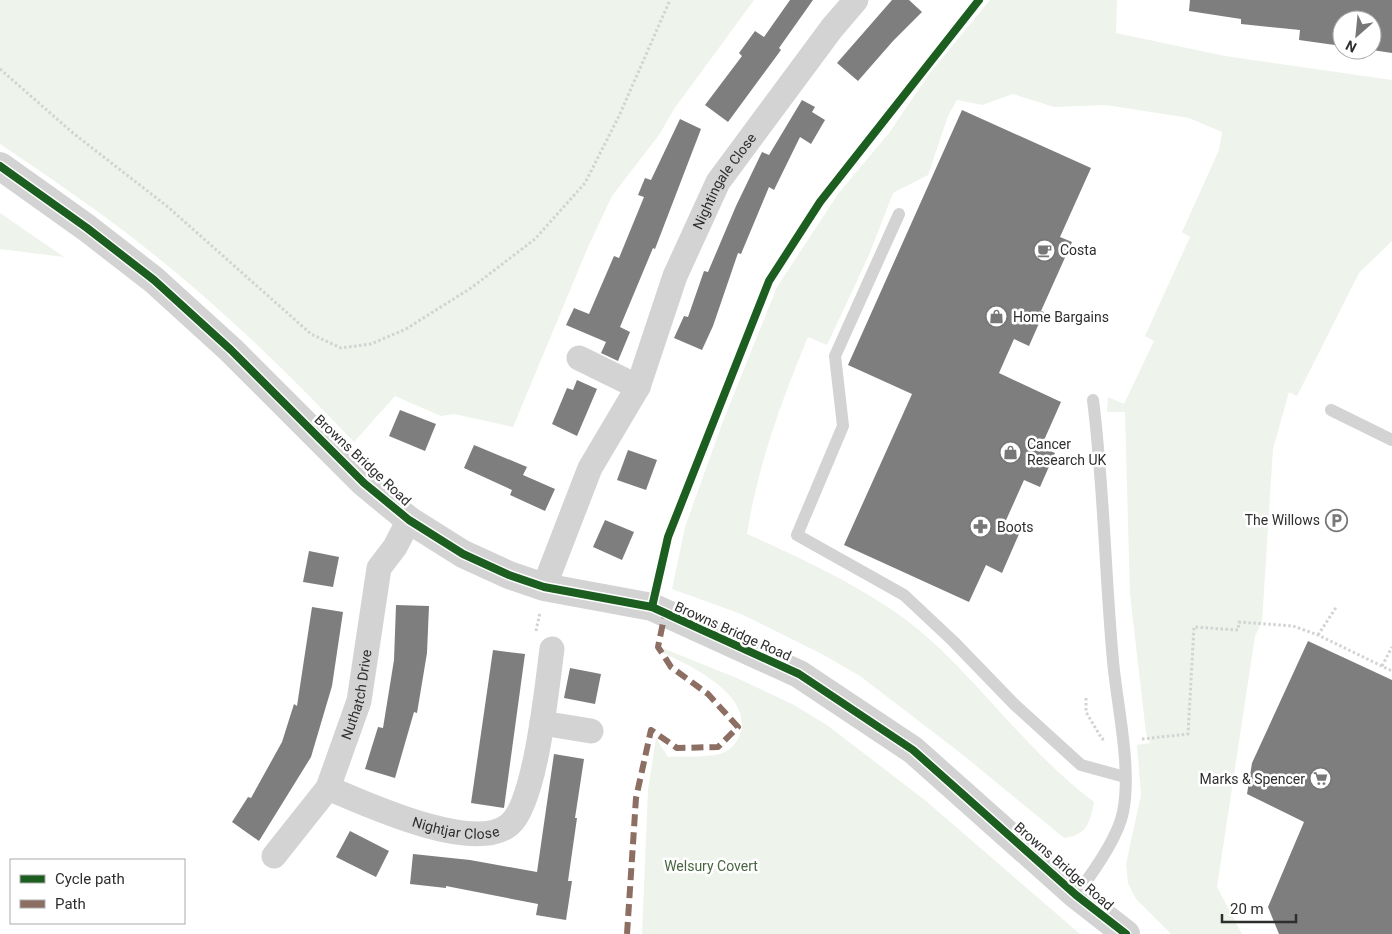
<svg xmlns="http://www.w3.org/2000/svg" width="1392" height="934" font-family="Roboto,sans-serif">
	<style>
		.green { fill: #eef3ec }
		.building { fill: #7e7e7e }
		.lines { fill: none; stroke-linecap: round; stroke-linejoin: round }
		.path { stroke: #d3d3d3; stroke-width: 3; stroke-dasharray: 2.5 2.5; stroke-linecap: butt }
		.service { stroke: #d3d3d3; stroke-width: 12 }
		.minor { stroke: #d3d3d3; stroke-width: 25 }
		.tertiary { stroke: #d3d3d3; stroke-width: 28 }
		.quiet { stroke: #8d6e63; stroke-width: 6; stroke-dasharray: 12 6; stroke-linecap: butt }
		.cycleway-casing { stroke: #fff; stroke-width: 11 }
		.cycleway { stroke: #1b5e20; stroke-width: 8 }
		.labels { text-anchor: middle; stroke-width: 5; stroke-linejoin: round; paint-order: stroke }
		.street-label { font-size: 14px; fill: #2e2e2e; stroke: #fff }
		.poi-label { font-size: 14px; fill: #2e2e2e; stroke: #fff; text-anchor: start }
		.park-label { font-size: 14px; fill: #496540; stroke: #fff }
	</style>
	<rect width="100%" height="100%" fill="#fff"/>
	<!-- green -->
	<g class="green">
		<path d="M0,0H754L674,109L659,135L612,196L588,247L513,427L454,414L441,416L395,396L354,442C294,379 231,317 163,262C111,219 56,182 0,144Z"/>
		<path d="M990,0H1117L1116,33L1225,56L1392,80V241L1359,273L1297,396L1289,392L1273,449L1262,622L1255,636L1217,887L1242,934H1171L1136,899L1128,883L1126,864L1141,795L1137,745L1150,743L1146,733L1130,594L1125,412H1107L1108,397L1124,404L1154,341L1145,336L1190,237L1182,232L1219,150L1222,132L1189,118L1106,105L1054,107L1013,94L982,105L957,100L948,116L928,175L893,193L869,255L827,345L808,337C781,402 758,465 747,534C810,562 886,597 936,645C990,696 1034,757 1094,802C1090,823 1087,835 1064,838L963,755L860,676L822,654L741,614L672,589L685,527L723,421L777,287L838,194L889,133L929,74Z"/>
		<path d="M0,213L64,257L0,249Z"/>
		<path d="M660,647L739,679L794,705L827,725L926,801L1080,934H642L648,790L656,738L668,757C682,756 714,758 725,752C733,748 739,739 741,731C750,692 687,664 659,651Z"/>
	</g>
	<!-- building -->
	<g class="building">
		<path d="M790,0H813L779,48L781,50L728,122L705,105L742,56L739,53L755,31L764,37Z"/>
		<path d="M892,0H909L922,12L893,41L858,81L837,63Z"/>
		<path d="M1190,0H1392V53L1372,50V20H1342V46L1299,40L1300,30L1241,24V19L1189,11Z"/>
		<path d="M802,100L815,107L812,112L825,120L811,144L800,137L774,190L769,187L741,254L738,253L713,326L702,350L674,338L684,316L688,317L704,271L708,272L736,206L762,152L769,155Z"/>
		<path d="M962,110L1091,168L1060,237L1072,242L1041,311L1044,312L1029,346L1014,339L999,373L1061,402L1041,447L1055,453L1040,487L1024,480L1003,527L1019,534L1002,573L986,565L969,602L844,545L912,394L848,365Z"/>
		<path d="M680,119L701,129L655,249L653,248L620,327L630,332L618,361L601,353L606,342L566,325L574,308L589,314L614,256L619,258L644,197L638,195L645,178L651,180Z"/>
		<path d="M577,380L597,389L577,436L552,424L567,388L573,390Z"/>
		<path d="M400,410L436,424L425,451L389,436Z"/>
		<path d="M474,445L527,467L523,475L555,489L545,511L510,495L512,490L464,468Z"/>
		<path d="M628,450L657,460L646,490L617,480Z"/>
		<path d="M605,520L634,532L622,560L593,547Z"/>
		<path d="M309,551L339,557L333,587L303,582Z"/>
		<path d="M396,605L429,606L427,653L417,713L414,712L395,778L365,769L378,727L383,728L394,660Z"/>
		<path d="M312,607L343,612L332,686L311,757L259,841L232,822L248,797L251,798L282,742L294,704L297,706Z"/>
		<path d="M1308,641L1392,680V934H1279L1268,907L1304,822L1247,794L1252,763Z"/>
		<path d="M493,650L525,654L504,808L471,803Z"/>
		<path d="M570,668L601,674L595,704L564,698Z"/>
		<path d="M554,754L584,759L575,818H577L568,881H572L566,920L536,915L538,904L446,886V888L410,884L413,854L470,860L537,872Z"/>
		<path d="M350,831L389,851L376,877L336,857Z"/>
	</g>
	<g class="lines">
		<!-- path -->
		<g class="path">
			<path d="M0,69L73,133L168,207L311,334L341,348L371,344L406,329L471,288L535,239L585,183L619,116L670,0"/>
			<path d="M536,631L540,612"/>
			<path d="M1318,635L1337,606"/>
			<path d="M1382,666L1392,647"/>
			<path d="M1086,698V712L1102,739H1106"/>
			<path d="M1142,739L1188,734L1194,627L1238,630L1239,622L1293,626L1318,635L1392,671"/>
		</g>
		<!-- service -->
		<g class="service">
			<path d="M899,214L835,356L843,426L797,535L904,595L953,641L1015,705L1081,765L1125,777"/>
			<path d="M1331,410L1392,440"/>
			<path d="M1076,895C1092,874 1118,838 1123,812C1132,768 1117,706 1113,661C1105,574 1104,487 1093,400"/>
		</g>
		<!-- minor -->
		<g class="minor">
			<path d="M579,358L638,387"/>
			<path id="s1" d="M544,587L590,468L638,387L675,276L718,182L832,28L856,0"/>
			<path d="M542,723L591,731"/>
			<path id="s2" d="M328,788C366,804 473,854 509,825C536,804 547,685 552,649"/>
			<path id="s3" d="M274,856L328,788L359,701L379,568L395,547L409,520"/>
		</g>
		<!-- tertiary -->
		<path class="tertiary" d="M0,166L87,228L154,280L231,350L364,483L409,520L463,554L509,575L544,587L652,607L799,674L913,750L1076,895L1126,934"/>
		<!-- quiet -->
		<path class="quiet" d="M627,934L636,798L651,730L677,748L718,747L738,727L708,694L671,667L658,647L665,613"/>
		<defs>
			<g id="cycleway">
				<path d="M0,166L87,228L154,280L231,350L364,483L409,520L463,554L509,575L544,587L652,607L799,674L913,750L1076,895L1126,934"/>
				<path d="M652,607L668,537L769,281L820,202L979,0"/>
			</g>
		</defs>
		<!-- cycleway casing -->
		<use href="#cycleway" class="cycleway-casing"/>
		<!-- cycleway -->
		<use href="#cycleway" class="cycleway"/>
	</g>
	<!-- icons -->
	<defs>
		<symbol id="cafe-ring" viewBox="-11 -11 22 22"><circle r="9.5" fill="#fff" stroke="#777" stroke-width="1.5"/><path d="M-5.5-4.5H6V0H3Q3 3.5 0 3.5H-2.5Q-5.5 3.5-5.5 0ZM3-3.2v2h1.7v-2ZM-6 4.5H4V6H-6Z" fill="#777"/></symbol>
		<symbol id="shop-ring" viewBox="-11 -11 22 22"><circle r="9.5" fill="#fff" stroke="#777" stroke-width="1.5"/><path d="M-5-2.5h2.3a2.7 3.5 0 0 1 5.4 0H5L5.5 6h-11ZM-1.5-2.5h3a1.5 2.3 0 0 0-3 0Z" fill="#777"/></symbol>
		<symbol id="parking-ring" viewBox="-11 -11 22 22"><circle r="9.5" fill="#fff" stroke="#777" stroke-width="1.5"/><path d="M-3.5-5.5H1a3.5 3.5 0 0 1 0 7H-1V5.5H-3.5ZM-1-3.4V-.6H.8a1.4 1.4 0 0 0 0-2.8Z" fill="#777"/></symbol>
		<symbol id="pharmacy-ring" viewBox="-11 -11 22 22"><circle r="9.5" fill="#fff" stroke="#777" stroke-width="1.5"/><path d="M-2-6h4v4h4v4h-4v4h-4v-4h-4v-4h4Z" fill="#777"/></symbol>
		<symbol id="supermarket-ring" viewBox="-11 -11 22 22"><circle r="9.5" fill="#fff" stroke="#777" stroke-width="1.5"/><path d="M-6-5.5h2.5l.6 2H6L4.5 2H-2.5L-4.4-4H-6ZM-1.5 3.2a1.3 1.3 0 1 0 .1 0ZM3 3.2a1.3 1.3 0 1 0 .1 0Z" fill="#777"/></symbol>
	</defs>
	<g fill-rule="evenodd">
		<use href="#cafe-ring" x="1032" y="238" width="25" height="25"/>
		<use href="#shop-ring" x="984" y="304" width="25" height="25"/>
		<use href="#shop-ring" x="998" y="440" width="25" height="25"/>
		<use href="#parking-ring" x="1324" y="508" width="25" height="25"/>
		<use href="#pharmacy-ring" x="968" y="514" width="25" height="25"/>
		<use href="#supermarket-ring" x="1308" y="766" width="25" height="25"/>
	</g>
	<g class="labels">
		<!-- street labels -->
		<g class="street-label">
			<text dy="5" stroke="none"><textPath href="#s1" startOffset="446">Nightingale Close</textPath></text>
			<text transform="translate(363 460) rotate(43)" y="5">Browns Bridge Road</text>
			<text transform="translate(733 631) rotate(24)" y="5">Browns Bridge Road</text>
			<text dy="5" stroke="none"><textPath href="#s3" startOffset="185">Nuthatch Drive</textPath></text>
			<text dy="5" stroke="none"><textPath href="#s2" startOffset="135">Nightjar Close</textPath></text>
			<text transform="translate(1064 866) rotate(41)" y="5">Browns Bridge Road</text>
		</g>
		<!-- poi labels -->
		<g class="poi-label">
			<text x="1060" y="255">Costa</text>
			<text x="1013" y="322">Home Bargains</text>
			<text x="1027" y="449">Cancer<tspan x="1027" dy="16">Research UK</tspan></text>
			<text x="1320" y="525" text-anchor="end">The Willows</text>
			<text x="997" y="532">Boots</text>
			<text x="1305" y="784" text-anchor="end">Marks &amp; Spencer</text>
		</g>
		<!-- park labels -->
		<g class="park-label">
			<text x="711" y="871">Welsury Covert</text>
		</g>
	</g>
	<!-- legend -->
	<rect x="10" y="859" width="175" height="65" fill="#ffffff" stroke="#ababab"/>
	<rect x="20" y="875" width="25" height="8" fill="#1b5e20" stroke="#ababab"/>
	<text x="55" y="884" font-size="15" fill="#2e2e2e">Cycle path</text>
	<rect x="20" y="900" width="25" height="8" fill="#8d6e63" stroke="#ababab"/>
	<text x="55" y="909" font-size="15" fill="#2e2e2e">Path</text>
	<!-- north arrow -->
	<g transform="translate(1357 35) rotate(207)"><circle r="24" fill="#ffffff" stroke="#ababab"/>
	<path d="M0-4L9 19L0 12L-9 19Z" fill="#777777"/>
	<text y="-8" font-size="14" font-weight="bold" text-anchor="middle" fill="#2e2e2e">N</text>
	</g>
	<!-- scale -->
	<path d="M1222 914v8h74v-8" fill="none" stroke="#2e2e2e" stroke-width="2.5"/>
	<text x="1230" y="914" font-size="15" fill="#2e2e2e" stroke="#ffffff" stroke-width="4" paint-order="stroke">20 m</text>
</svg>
